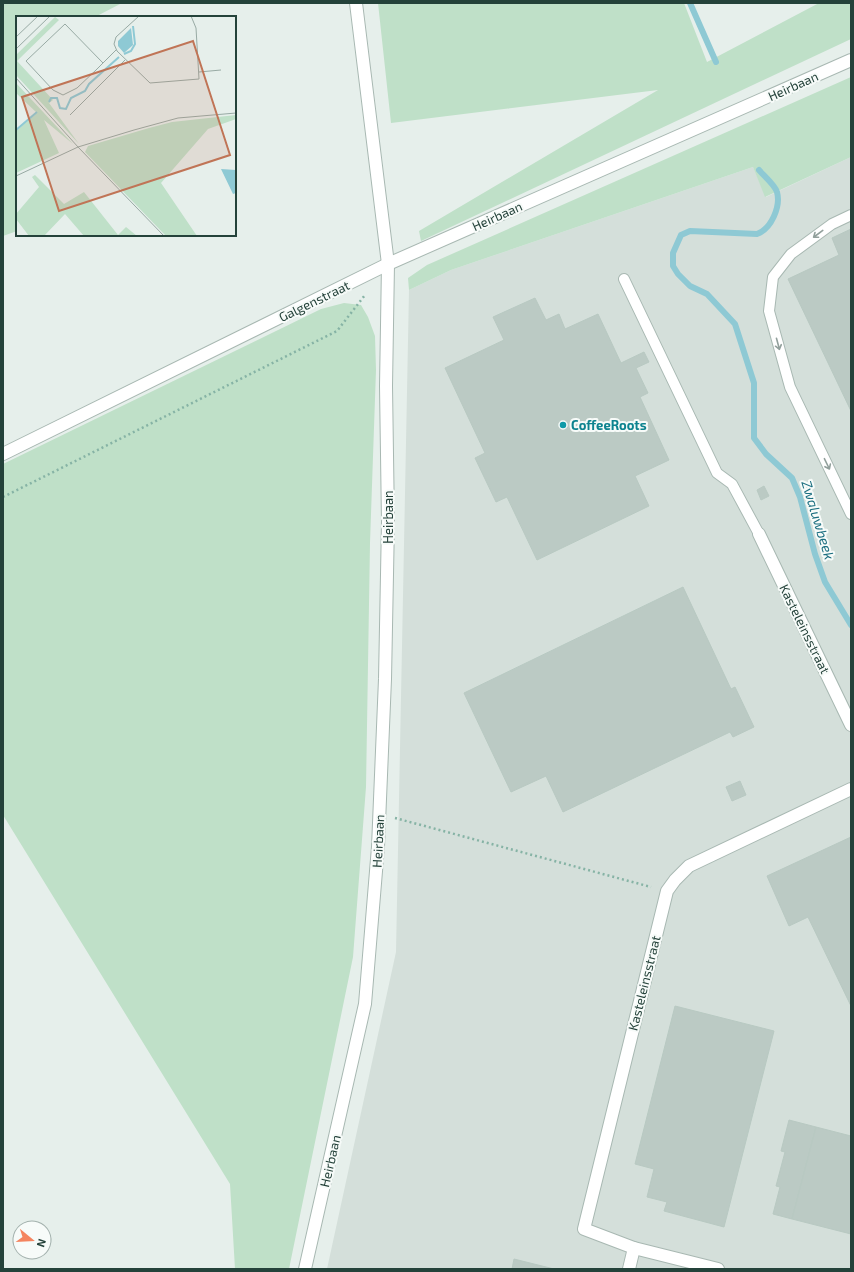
<svg xmlns="http://www.w3.org/2000/svg" width="854" height="1272" font-family="'Exo 2',sans-serif">
	<style>
		.built { fill: #d4dfda }
		.green { fill: #bfe0c8 }
		.lines { fill: none; stroke-linecap: round; stroke-linejoin: round }
		.stream { stroke: #8ec9d4; stroke-width: 6 }
		.building { fill: #bbcac4; stroke: #b8c9c2 }
		.lane-casing { stroke: #a8b8b2; stroke-width: 12 }
		.street-casing { stroke: #a8b8b2; stroke-width: 14 }
		.path { stroke: #86b3a5; stroke-width: 2.5; stroke-dasharray: 2 3; stroke-linecap: butt }
		.lane { stroke: #fff; stroke-width: 10 }
		.street { stroke: #fff; stroke-width: 12 }
		.oneway { stroke: #92a09c }
		.culture-dot { fill: #0f9aa8; stroke: #f7fbf9; stroke-width: 1.5 }
		.labels { text-anchor: middle; stroke-width: 4; stroke-linejoin: round; paint-order: stroke }
		.street-label { font-size: 13px; fill: #24423a; stroke: #f7fbf9 }
		.culture-label { font-size: 13px; font-weight: bold; fill: #0d838f; stroke: #f7fbf9; text-anchor: start }
		.water-label { font-size: 14px; font-style: italic; fill: #1c6f80; stroke: #f7fbf9 }
		.inset-river { fill: none; stroke: #8ec9d4; stroke-width: 2 }
		.inset-road { fill: none; stroke: #98aaa4; stroke-width: 1 }
		.view { fill: #c07456; fill-opacity: 0.15; stroke: #c07456; stroke-width: 2 }
		.inset-edge { fill: none; stroke: #24423a; stroke-width: 2 }
	</style>
	<rect width="100%" height="100%" fill="#e6efeb"/>
	<!-- built -->
	<path class="built" d="M851,157V1269H327L396,952L409,290L451,270L753,167L766,197Z"/>
	<!-- green -->
	<g class="green">
		<path d="M3,3H122L95,17H17V231L3,236Z"/>
		<path d="M378,3H684L707,62L819,3H851V39L421,241L419,231L658,90L391,123Z"/>
		<path d="M851,77V157L765,197L753,167L451,270L409,290L408,278L427,265Z"/>
		<path d="M344,303L361,305L368,317L375,336L376,370L370,543L366,787L353,957L289,1269H235L230,1184L3,815V464L321,309Z"/>
	</g>
	<g class="lines">
		<!-- stream -->
		<g class="stream">
			<path d="M690,3L716,62"/>
			<path d="M759,170C764,176 775,185 777,192C781,207 771,229 757,234L690,231L681,235L673,253V266L678,274L690,286L707,294L735,324L754,383V438L766,454L792,478L800,497L815,554L825,582L851,625"/>
		</g>
	</g>
	<!-- building -->
	<g class="building">
		<path d="M851,229V411L788,279L839,255L832,238Z"/>
		<path d="M535,298L546,320L559,314L565,329L598,314L621,363L644,352L649,362L636,368L648,393L640,397L669,460L635,476L649,506L537,560L507,497L496,502L475,458L485,453L445,368L504,340L493,317Z"/>
		<path d="M764,486L769,496L761,500L757,490Z"/>
		<path d="M683,587L731,689L735,687L754,727L733,737L730,732L563,812L546,776L511,792L464,693Z"/>
		<path d="M740,781L746,795L732,801L726,787Z"/>
		<path d="M851,837V1006L808,917L789,926L767,876Z"/>
		<path d="M675,1006L774,1031L724,1227L664,1211L667,1202L647,1197L654,1169L635,1164Z"/>
		<path d="M789,1120L816,1127L792,1219L773,1214L780,1187L776,1186L785,1152L781,1151Z"/>
		<path d="M816,1127L851,1136V1234L792,1219Z"/>
		<path d="M514,1259L554,1269H512Z"/>
	</g>
	<g class="lines">
		<defs>
			<g id="lane">
				<path d="M851,215L832,224L791,254L773,277L769,311L790,387L851,514"/>
				<path d="M624,279L717,473L732,484L759,534"/>
			</g>
			<g id="street">
				<path d="M3,454L388,264L851,60"/>
				<path d="M759,534L851,725"/>
				<path d="M305,1269L365,1004L378,847L385,679L388,522L386,386L388,264L356,3"/>
				<path d="M629,1269L634,1248"/>
				<path d="M718,1269L634,1248L584,1229L667,891L675,880L689,866L851,789"/>
			</g>
		</defs>
		<!-- lane casing -->
		<use href="#lane" class="lane-casing"/>
		<!-- street casing -->
		<use href="#street" class="street-casing"/>
		<!-- path -->
		<g class="path">
			<path d="M3,497L337,331L365,295"/>
			<path d="M395,818L651,887"/>
		</g>
		<!-- lane -->
		<use href="#lane" class="lane"/>
		<!-- street -->
		<use href="#street" class="street"/>
	</g>
	<!-- one-way arrows -->
	<defs><path id="oneway-shaft" d="M-6 0H5M1.5-3L5.5 0L1.5 3" fill="none" stroke-width="1.6" stroke-linecap="round" stroke-linejoin="round"/></defs>
	<g class="oneway">
		<use href="#oneway-shaft" transform="translate(818 234) rotate(143)"/>
		<use href="#oneway-shaft" transform="translate(778 344) rotate(75)"/>
		<use href="#oneway-shaft" transform="translate(827 464) rotate(64)"/>
	</g>
	<!-- markers -->
	<circle class="culture-dot" cx="563" cy="425" r="4"/>
	<g class="labels">
		<!-- street labels -->
		<g class="street-label">
			<text transform="translate(793 86) rotate(-24)" y="5">Heirbaan</text>
			<text transform="translate(497 216) rotate(-24)" y="5">Heirbaan</text>
			<text transform="translate(314 301) rotate(-26)" y="5">Galgenstraat</text>
			<text transform="translate(388 517) rotate(-90)" y="5">Heirbaan</text>
			<text transform="translate(805 629) rotate(64)" y="5">Kasteleinsstraat</text>
			<text transform="translate(378 841) rotate(-87)" y="5">Heirbaan</text>
			<text transform="translate(644 983) rotate(-76)" y="5">Kasteleinsstraat</text>
			<text transform="translate(330 1161) rotate(-77)" y="5">Heirbaan</text>
		</g>
		<!-- culture labels -->
		<g class="culture-label">
			<text x="571" y="430">CoffeeRoots</text>
		</g>
		<!-- water labels -->
		<g class="water-label">
			<text transform="translate(818 520) rotate(73)" y="5">Zwaluwbeek</text>
		</g>
	</g>
	<!-- overview -->
	<g transform="translate(16 16)">
		<rect width="220" height="220" fill="#e6efeb"/>
		<path d="M39,1L43,4L1,45L37,84L33,87L63,128L0,59V39ZM0,67L57,128L28,104L43,137L0,157V115L21,97L0,77ZM220,99V103L192,113L145,167L181,220H150L69,136L72,130L133,112L156,106ZM19,159L48,188L68,176L102,219L110,211L121,220H68L49,198L28,220H13L0,203V198L23,171L16,161Z" fill="#bfe0c8"/>
		<path d="M115,12L117,29L108,37L102,30V25ZM205,153L220,154V177L217,178Z" fill="#8ec9d4"/>
		<path class="inset-river" d="M108,38L115,35L119,28L117,10M33,86L35,82H41L44,92L50,93L55,82L69,75L73,68L103,41M0,114L21,96"/>
		<path class="inset-road" d="M123,0L100,21L98,28L101,35L134,67L183,63L180,12L175,0M0,21L22,0M0,33L34,0M87,47L49,8L10,45L37,74L47,79L61,72L80,54L100,34M183,56L205,54M0,62L62,131L148,220M54,99L109,44M0,160L62,131L118,114L162,102L220,97"/>
		<path class="view" d="M177,25L214,139L43,195L6,81Z"/>
		<rect width="220" height="220" class="inset-edge"/>
	</g>
	<!-- border -->
	<rect width="854" height="1272" fill="none" stroke="#24423a" stroke-width="8"/>
	<!-- north arrow -->
	<g transform="translate(32 1240) rotate(108)"><circle r="19" fill="#f7fbf9" stroke="#a3b1ad"/>
	<path d="M0-3L7 15L0 10L-7 15Z" fill="#f4845f"/>
	<text y="-6" font-size="11" font-weight="bold" text-anchor="middle" fill="#24423a">N</text>
	</g>
</svg>
